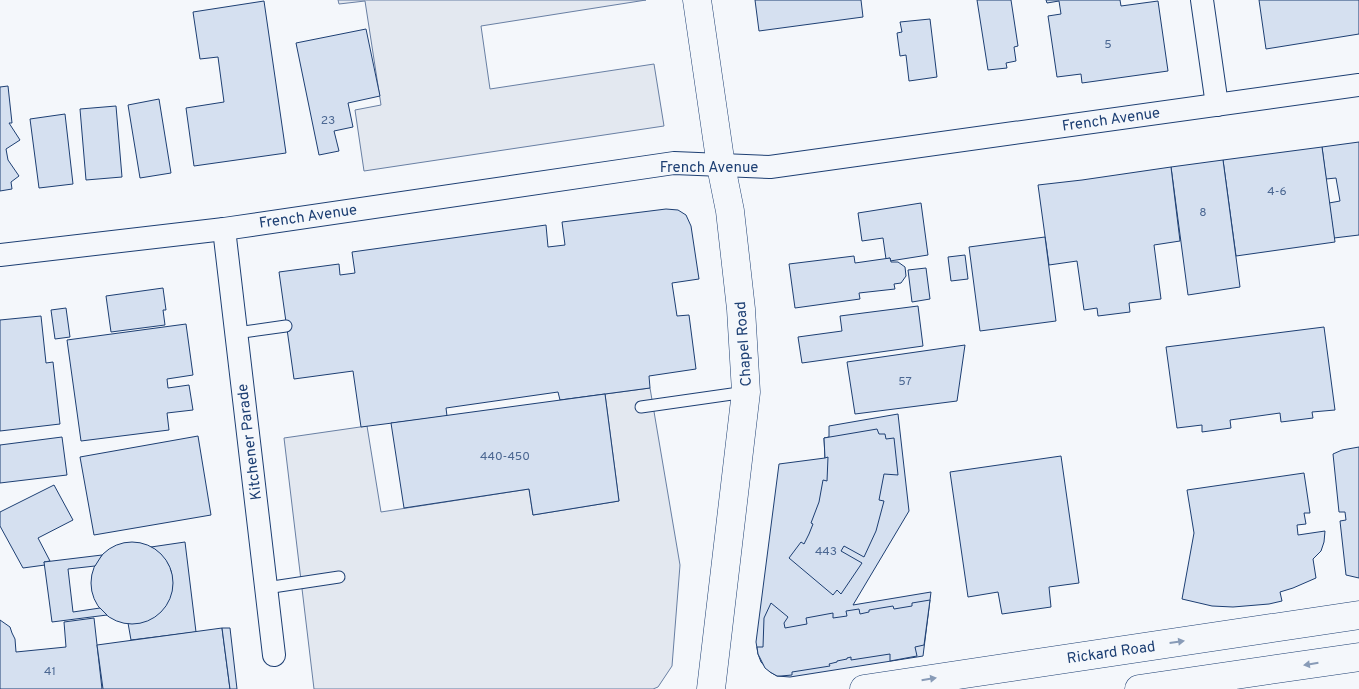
<svg xmlns="http://www.w3.org/2000/svg" width="1359" height="689" font-family="Overpass,sans-serif">
	<style>
		.parking { fill: #e3e8f0; stroke: #687fa3 }
		.building { fill: #d5e0f0; stroke: #1d3f73 }
		.lines { fill: none; stroke-linecap: round; stroke-linejoin: round }
		.lane-casing { stroke: #1d3f73; stroke-width: 13 }
		.street-casing { stroke: #1d3f73; stroke-width: 24 }
		.secondary-casing { stroke: #1d3f73; stroke-width: 29 }
		.lane { stroke: #f4f7fb; stroke-width: 11 }
		.street { stroke: #f4f7fb; stroke-width: 22 }
		.secondary { stroke: #f4f7fb; stroke-width: 28 }
		.oneway { fill: #889bb7 }
		.labels { text-anchor: middle; stroke-width: 4; stroke-linejoin: round; paint-order: stroke }
		.number-label { font-size: 12px; fill: #4b6792 }
		.street-label { font-size: 15px; fill: #1d3f73; stroke: #f4f7fb }
	</style>
	<rect width="100%" height="100%" fill="#f4f7fb"/>
	<!-- parking -->
	<g class="parking">
		<path d="M338,0H646L481,26L490,89L654,64L664,126L364,171L355,110L381,105L365,1L339,4Z"/>
		<path d="M650,388L680,565L672,666L658,687L653,689H314L284,438L367,426L381,512L529,489L533,515L619,501L605,394Z"/>
	</g>
	<!-- building -->
	<g class="building">
		<path d="M755,0H861L863,17L759,31Z"/>
		<path d="M977,0H1011L1018,46L1014,47L1016,61L1006,63L1007,68L988,70Z"/>
		<path d="M1046,0H1120L1121,6L1158,1L1168,71L1082,83L1081,74L1057,77L1048,16L1061,14L1059,1L1047,3Z"/>
		<path d="M1259,0H1359V34L1266,49Z"/>
		<path d="M264,1L286,153L194,166L186,108L224,102L218,57L200,59L193,12Z"/>
		<path d="M930,19L937,77L909,81L906,55L900,56L897,33L902,32L900,22Z"/>
		<path d="M366,29L380,96L348,103L353,127L334,131L339,151L319,155L296,43Z"/>
		<path d="M8,86L12,123H9L20,140L6,149L8,160L19,176L11,182L12,189L0,191V87Z"/>
		<path d="M159,99L171,173L140,178L128,105Z"/>
		<path d="M116,106L122,177L86,180L80,109Z"/>
		<path d="M65,114L73,184L39,188L30,119Z"/>
		<path d="M1359,142V235L1334,238L1329,203L1340,201L1336,178L1326,179L1322,147Z"/>
		<path d="M1322,147L1335,242L1236,256L1223,160Z"/>
		<path d="M1223,160L1240,287L1188,295L1171,167Z"/>
		<path d="M1171,167L1180,241L1154,245L1161,299L1129,303L1130,312L1098,316L1097,308L1084,310L1077,261L1049,265L1038,185L1082,180Z"/>
		<path d="M921,203L928,255L890,261V258L886,259L883,238L862,241L858,213Z"/>
		<path d="M666,209L678,210L686,215L691,226L699,279L672,283L677,316L689,315L696,369L649,376L650,388L560,400L558,392L446,408L447,416L361,427L353,371L294,379L279,272L339,264L340,275L355,273L352,252L546,225L548,247L565,245L562,222Z"/>
		<path d="M1045,237L1056,321L980,331L969,247Z"/>
		<path d="M965,255L968,279L951,281L948,257Z"/>
		<path d="M854,256L855,263L890,258L891,262H898L905,267L906,276L901,283L894,284L895,289L859,293L860,299L795,308L789,264Z"/>
		<path d="M926,268L930,299L912,302L908,270Z"/>
		<path d="M163,288L166,310H163L165,325L111,332L106,296Z"/>
		<path d="M918,306L923,346L802,363L798,337L842,331L840,316Z"/>
		<path d="M66,308L70,337L55,339L51,310Z"/>
		<path d="M41,316L46,363L53,362L60,424L0,431V320Z"/>
		<path d="M186,324L193,375L167,379L168,388L189,385L193,410L167,413L169,430L81,441L67,340Z"/>
		<path d="M1324,327L1335,410L1312,412L1313,418L1281,422L1280,413L1230,420L1231,428L1202,432V425L1177,428L1166,347Z"/>
		<path d="M965,345L957,401L855,414L847,362Z"/>
		<path d="M605,394L619,501L533,515L529,489L404,508L391,423Z"/>
		<path d="M898,414L909,511L853,605L931,592L923,656L790,677L777,676L770,672L761,662L758,654L756,642L779,464L825,458L824,438L829,437V426Z"/>
		<path d="M877,429L879,434H885L886,439L894,438L898,475L884,474L879,500L884,501L876,531L864,557L844,546L841,551L862,563L841,594L837,590L833,595L789,558L801,542L804,544L809,534L813,524L811,523L819,502L823,480L827,481L828,457L825,458L824,438Z"/>
		<path d="M198,436L211,515L94,535L80,457Z"/>
		<path d="M62,437L67,475L0,483V445Z"/>
		<path d="M1359,447V578L1346,575L1340,521L1346,520L1345,512H1339L1333,454L1342,450Z"/>
		<path d="M1061,456L1079,583L1049,587L1051,607L1002,614L998,592L968,597L950,472Z"/>
		<path d="M1304,473L1310,513H1304L1306,524L1297,525L1298,535L1325,531L1324,542L1321,551L1313,559L1316,578L1293,588L1280,592L1282,601L1269,604L1233,607L1212,606L1182,599L1194,533L1187,490Z"/>
		<path d="M54,485L73,520L38,538L50,561L44,562L45,565L23,568L0,526V512Z"/>
		<path d="M185,542L196,632L131,640L128,623L141,622L156,615L167,603L172,588L171,571L168,564L157,551L151,547Z"/>
		<circle cx="132" cy="583" r="41"/>
		<path d="M102,555L95,566L68,569L73,612L100,608L107,615L52,622L44,562Z"/>
		<path d="M930,600L924,645L915,647L917,656L890,661V654L851,660V657L847,658V659L837,661V662L829,664L830,666L792,672V675L781,676H777L770,672L765,668L758,654L757,647H763L764,618L771,603L788,617L784,623L785,628L807,624L806,618L833,613V618L847,616L846,611L859,609L860,614L869,612V610L893,606L894,609L912,606V603Z"/>
		<path d="M94,618L102,689H0V620L10,627L12,633L15,639L16,652L66,647L64,622Z"/>
		<path d="M222,628L230,689H103L97,645Z"/>
		<path d="M222,628H230L237,689H230Z"/>
	</g>
	<g class="lines">
		<defs>
			<g id="lane">
				<path d="M236,333L286,326"/>
				<path d="M641,407L746,392"/>
				<path d="M266,588L339,577"/>
			</g>
			<g id="street">
				<path d="M1202,0L1217,105"/>
				<path d="M224,229L274,655"/>
				<path d="M0,255L224,229L674,163L770,167L1359,85"/>
			</g>
			<g id="secondary">
				<path d="M697,0L721,166L730,211L741,309L746,392L711,689"/>
				<path d="M864,689L1359,615"/>
				<path d="M1139,689L1359,657"/>
			</g>
		</defs>
		<!-- lane casing -->
		<use href="#lane" class="lane-casing"/>
		<!-- street casing -->
		<use href="#street" class="street-casing"/>
		<!-- secondary casing -->
		<use href="#secondary" class="secondary-casing"/>
		<!-- lane -->
		<use href="#lane" class="lane"/>
		<!-- street -->
		<use href="#street" class="street"/>
		<!-- secondary -->
		<use href="#secondary" class="secondary"/>
	</g>
	<!-- one-way arrows -->
	<defs><path id="oneway-solid" d="M-6-.8H1V-3.2L6.5 0L1 3.2V.8H-6Z" transform="scale(1.25)"/></defs>
	<g class="oneway">
		<use href="#oneway-solid" transform="translate(1177 642) rotate(-8)"/>
		<use href="#oneway-solid" transform="translate(1311 664) rotate(171)"/>
		<use href="#oneway-solid" transform="translate(929 679) rotate(-9)"/>
	</g>
	<g class="labels">
		<!-- number labels -->
		<g class="number-label">
			<text x="1108" y="48">5</text>
			<text x="328" y="124">23</text>
			<text x="1277" y="195">4-6</text>
			<text x="1203" y="216">8</text>
			<text x="905" y="385">57</text>
			<text x="505" y="460">440-450</text>
			<text x="826" y="555">443</text>
			<text x="50" y="675">41</text>
		</g>
		<!-- street labels -->
		<g class="street-label">
			<text transform="translate(1111 119) rotate(-8)" y="5">French Avenue</text>
			<text x="709" y="172">French Avenue</text>
			<text transform="translate(308 216) rotate(-8)" y="5">French Avenue</text>
			<text transform="translate(743 344) rotate(-94)" y="5">Chapel Road</text>
			<text transform="translate(249 442) rotate(-97)" y="5">Kitchener Parade</text>
			<text transform="translate(1111 652) rotate(-8)" y="5">Rickard Road</text>
		</g>
	</g>
</svg>
